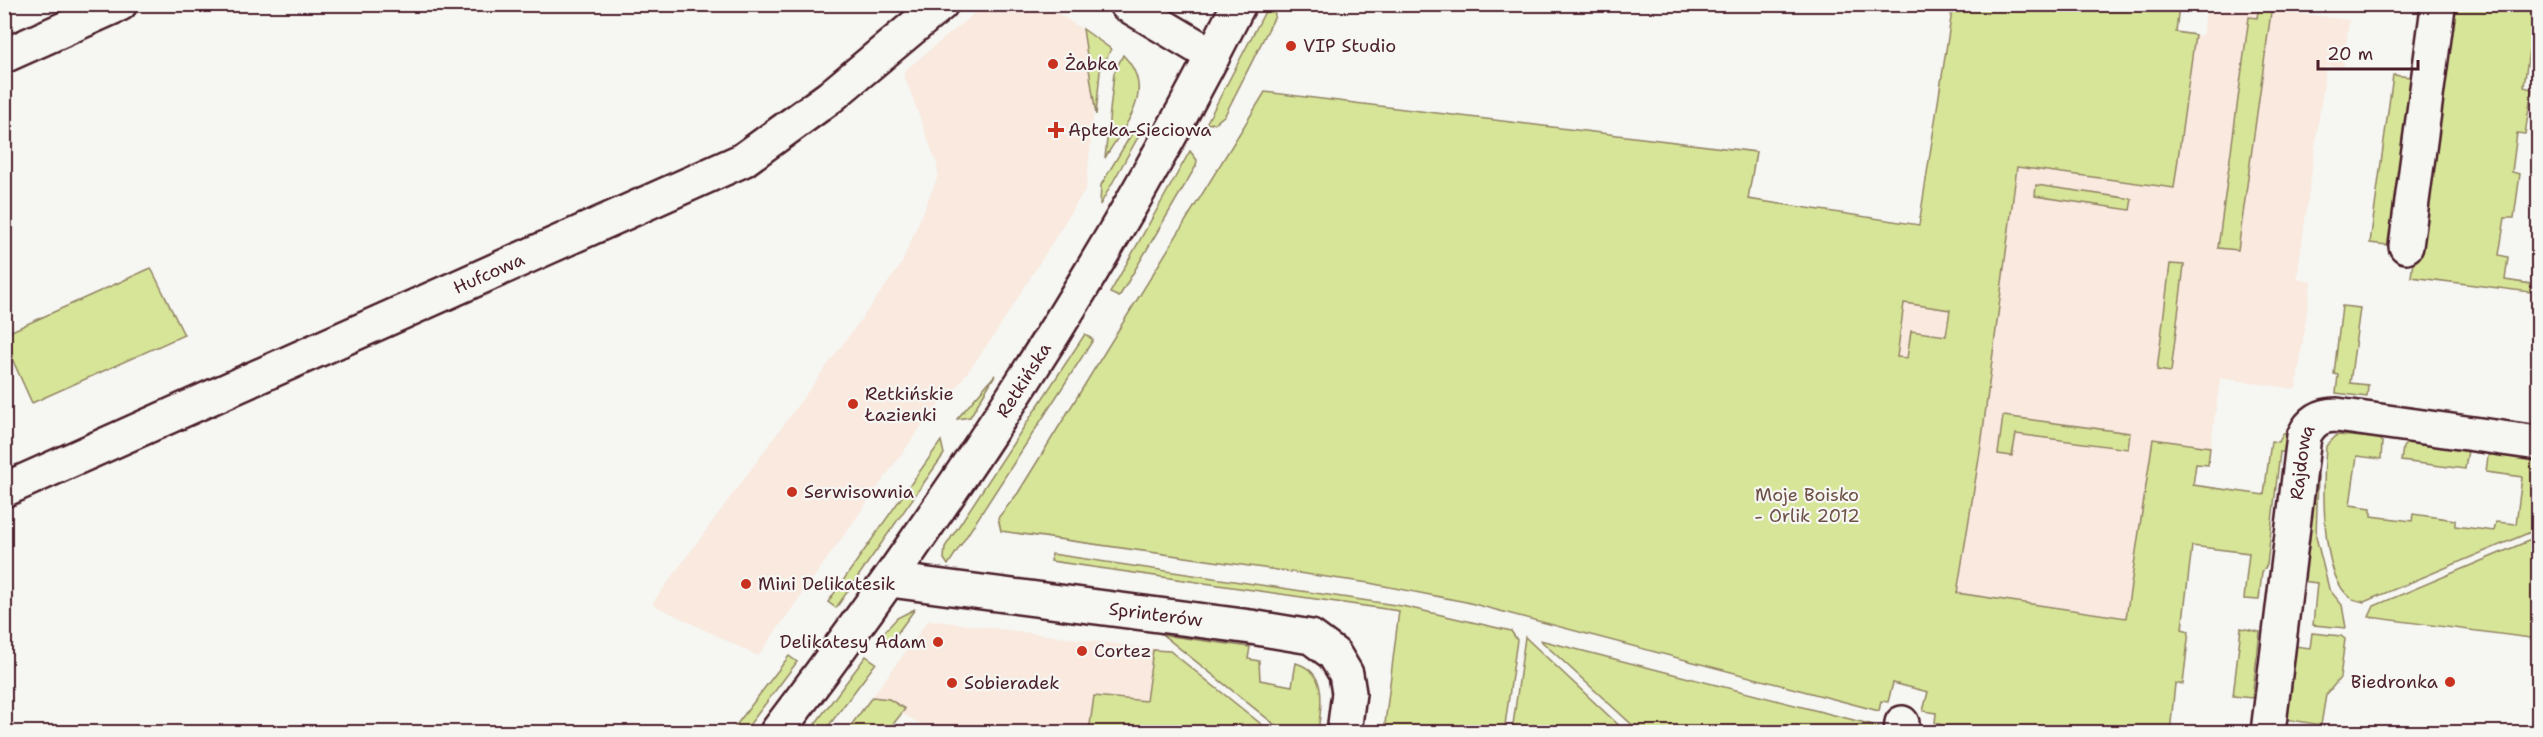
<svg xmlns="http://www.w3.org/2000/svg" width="2543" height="737" font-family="'Shantell Sans',sans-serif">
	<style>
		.built { fill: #f9e9de }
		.green { fill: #d7e598; stroke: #908262; stroke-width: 1.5; fill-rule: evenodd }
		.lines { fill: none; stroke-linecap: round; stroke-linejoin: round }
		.street-casing { stroke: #4a1f2b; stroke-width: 38 }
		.secondary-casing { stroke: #4a1f2b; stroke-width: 38 }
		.street { stroke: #f6f6f2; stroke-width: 33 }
		.secondary { stroke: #f6f6f2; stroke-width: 33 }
		.poi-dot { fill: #c8321e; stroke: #f6f6f2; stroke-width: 2 }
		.labels { text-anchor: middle; stroke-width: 4.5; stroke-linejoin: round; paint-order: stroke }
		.poi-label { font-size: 18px; fill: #4a1f2b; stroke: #f6f6f2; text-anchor: start }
		.street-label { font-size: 18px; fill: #4a1f2b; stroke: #f6f6f2 }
		.park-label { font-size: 18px; fill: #6d5046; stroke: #f6f6f2 }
	</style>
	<rect width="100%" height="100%" fill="#f6f6f2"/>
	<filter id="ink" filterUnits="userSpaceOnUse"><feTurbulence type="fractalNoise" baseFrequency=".0167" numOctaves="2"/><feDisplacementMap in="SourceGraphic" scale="12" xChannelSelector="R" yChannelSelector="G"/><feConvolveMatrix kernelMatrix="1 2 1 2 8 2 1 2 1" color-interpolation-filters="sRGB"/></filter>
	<g filter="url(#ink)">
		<!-- built -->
		<g class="built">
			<path d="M985,5H1046L1111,49L1106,54L1098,70L1086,188L997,331L956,388L932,411L758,656L652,604L901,265L938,176L937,164L903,72Z"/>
			<path d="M1952,5H2179L2176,32L2202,36L2207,5H2252L2271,10L2349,20L2343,68L2326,66L2297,279L2311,282L2296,389L2220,378L2208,465L2196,464L2193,482L2154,478L2128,640L1684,583L1748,199L1919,225Z"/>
			<path d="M929,620L1170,651L1162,727L1091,720L1089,732H936L872,697Z"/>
		</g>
		<!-- green -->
		<g class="green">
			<path d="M1269,4L1274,9L1275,16L1225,115L1215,123L1206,124Z"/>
			<path d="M1953,5H2179L2176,32L2195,35L2174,188L2017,167L1981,446L1957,593L2126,618L2153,439L2210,447L2208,465L2196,464L2193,485L2264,495L2271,441L2279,442L2283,434L2292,432L2288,452H2280L2267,565L2262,572L2259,600L2244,599L2249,553L2192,546L2182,629L2189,631L2183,684H2175L2170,732H1969L1935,723L1936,713L1923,711L1928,692L1893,683L1888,702L1881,701L1879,711L1466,602L1369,583L1001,531L998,518L1018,493L1265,92L1756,152L1748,199L1919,225ZM1904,303L1950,310L1946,336L1911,331L1907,358L1897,357Z"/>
			<path d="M2252,5H2272L2238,250L2218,248L2249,17L2257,18L2259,7Z"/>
			<path d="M2446,5H2538L2537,50H2529L2524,87L2532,89L2525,134L2517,133L2512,172L2520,174L2514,218H2505L2499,255L2508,257L2505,280L2538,285V293L2411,277Z"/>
			<path d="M1083,29L1111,49L1100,71L1096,115Z"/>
			<path d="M1123,55C1158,91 1125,124 1105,158L1114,73Z"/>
			<path d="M2393,75L2419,78L2396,246L2370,243Z"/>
			<path d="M1141,130H1142L1100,205L1101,185L1132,133Z"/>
			<path d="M1190,151L1197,160L1196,166L1119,297L1110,293Z"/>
			<path d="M2036,185L2132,199L2130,210L2035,196Z"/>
			<path d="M2170,264L2184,265L2171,372L2157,370Z"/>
			<path d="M151,268L184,335L32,403L5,343V334Z"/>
			<path d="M2342,306L2360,308L2350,383L2368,385L2367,397L2336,393L2338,375L2334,374Z"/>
			<path d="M1085,334L1093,340L948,565L944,559L945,547Z"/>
			<path d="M995,375L970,417L957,419Z"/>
			<path d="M2003,416L2130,433L2128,449L2016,434L2012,456L1998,454Z"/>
			<path d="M2337,435L2377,438L2382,442L2381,459L2357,456L2350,505L2371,508V516L2412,521L2413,514L2455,520V526L2494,531L2496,522L2516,524L2522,477L2486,472L2488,456L2492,454L2538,460V529L2364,602C2360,601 2354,600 2351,598C2319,576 2323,481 2326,446Z"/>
			<path d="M941,441L944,454L836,608L828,602Z"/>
			<path d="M2408,442L2468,450L2465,469L2401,461L2403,447Z"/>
			<path d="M2314,472L2318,476L2316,537L2329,589L2342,605L2346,628L2313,625L2317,583L2302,581Z"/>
			<path d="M2538,537L2536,576L2538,575V639L2369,617L2374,606Z"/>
			<path d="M1052,554L1402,606L1511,631L1517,640L1504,732H1384L1399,611L1051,561Z"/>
			<path d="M915,609L888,646L878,639L897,618Z"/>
			<path d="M2241,628L2260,632L2252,698L2233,696Z"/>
			<path d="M2312,633L2341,636L2345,639L2340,678L2326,695L2321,725L2285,719L2295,646L2310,648Z"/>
			<path d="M1163,635L1250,647L1248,659L1259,661L1260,680L1292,686L1296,663C1329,673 1321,706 1318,732H1284Z"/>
			<path d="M1525,637L1626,732H1512Z"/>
			<path d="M1540,640L1877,726L1881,732H1640Z"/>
			<path d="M1153,650L1170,651L1271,732H1089L1094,696L1146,701Z"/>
			<path d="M789,656L797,662L744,732H731Z"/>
			<path d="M866,656L876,663L824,732H809Z"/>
			<path d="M872,697L889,699L905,709L887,732H846Z"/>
		</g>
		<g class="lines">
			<defs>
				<g id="street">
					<path d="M4,56L120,4"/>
					<path d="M2406,246L2438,7L2436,4"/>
					<path id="s1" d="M4,490L743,160L830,97L941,4"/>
					<path id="s2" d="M890,580L1251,627L1311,637L1334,654L1346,674L1349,693L1344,732"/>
					<path d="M1901,732L1902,723"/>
					<path id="s3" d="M2268,732L2304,436C2311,421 2321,415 2337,415L2538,443"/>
				</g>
				<g id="secondary">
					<path d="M1126,4L1213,56"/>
					<path id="s4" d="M777,732C951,503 1110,262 1239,4"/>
				</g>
			</defs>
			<!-- street casing -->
			<use href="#street" class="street-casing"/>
			<!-- secondary casing -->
			<use href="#secondary" class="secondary-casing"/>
			<!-- street -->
			<use href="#street" class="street"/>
			<!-- secondary -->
			<use href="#secondary" class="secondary"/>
		</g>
	</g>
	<!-- markers -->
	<g class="poi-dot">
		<circle cx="1291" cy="46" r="6"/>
		<circle cx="1053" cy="64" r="6"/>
		<path d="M1053 121h6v6h6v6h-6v6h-6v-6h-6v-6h6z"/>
		<circle cx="853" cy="404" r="6"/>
		<circle cx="792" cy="492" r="6"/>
		<circle cx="746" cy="584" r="6"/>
		<circle cx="938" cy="642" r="6"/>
		<circle cx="1082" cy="651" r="6"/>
		<circle cx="2450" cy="682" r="6"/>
		<circle cx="952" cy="683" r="6"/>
	</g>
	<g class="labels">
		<!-- poi labels -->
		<g class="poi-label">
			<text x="1303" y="52">VIP Studio</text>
			<text x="1065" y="70">Żabka</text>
			<text x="1068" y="136">Apteka-Sieciowa</text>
			<text x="865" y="400">Retkińskie<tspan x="865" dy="21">Łazienki</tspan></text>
			<text x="804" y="498">Serwisownia</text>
			<text x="758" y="590">Mini Delikatesik</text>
			<text x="926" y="648" text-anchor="end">Delikatesy Adam</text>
			<text x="1094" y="657">Cortez</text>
			<text x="2438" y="688" text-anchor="end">Biedronka</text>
			<text x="964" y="689">Sobieradek</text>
		</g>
		<!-- street labels -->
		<g class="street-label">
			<text dy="6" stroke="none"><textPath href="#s1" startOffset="531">Hufcowa</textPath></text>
			<text dy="6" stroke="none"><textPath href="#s4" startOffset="430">Retkińska</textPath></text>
			<text dy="6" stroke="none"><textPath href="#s3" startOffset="272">Rajdowa</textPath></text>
			<text dy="6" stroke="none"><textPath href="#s2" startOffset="268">Sprinterów</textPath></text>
		</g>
		<!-- park labels -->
		<g class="park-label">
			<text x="1807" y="501">Moje Boisko<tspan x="1807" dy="21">- Orlik 2012</tspan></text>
		</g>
	</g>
	<!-- margin -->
	<rect width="2543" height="737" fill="none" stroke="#f6f6f2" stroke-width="24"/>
	<rect x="12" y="12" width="2519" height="713" fill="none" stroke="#4a1f2b" stroke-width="2" filter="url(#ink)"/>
	<!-- scale -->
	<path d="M2318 60v9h100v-9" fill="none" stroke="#4a1f2b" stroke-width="3"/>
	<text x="2327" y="60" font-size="18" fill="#4a1f2b" stroke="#f6f6f2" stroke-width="4.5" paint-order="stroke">20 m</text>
</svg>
